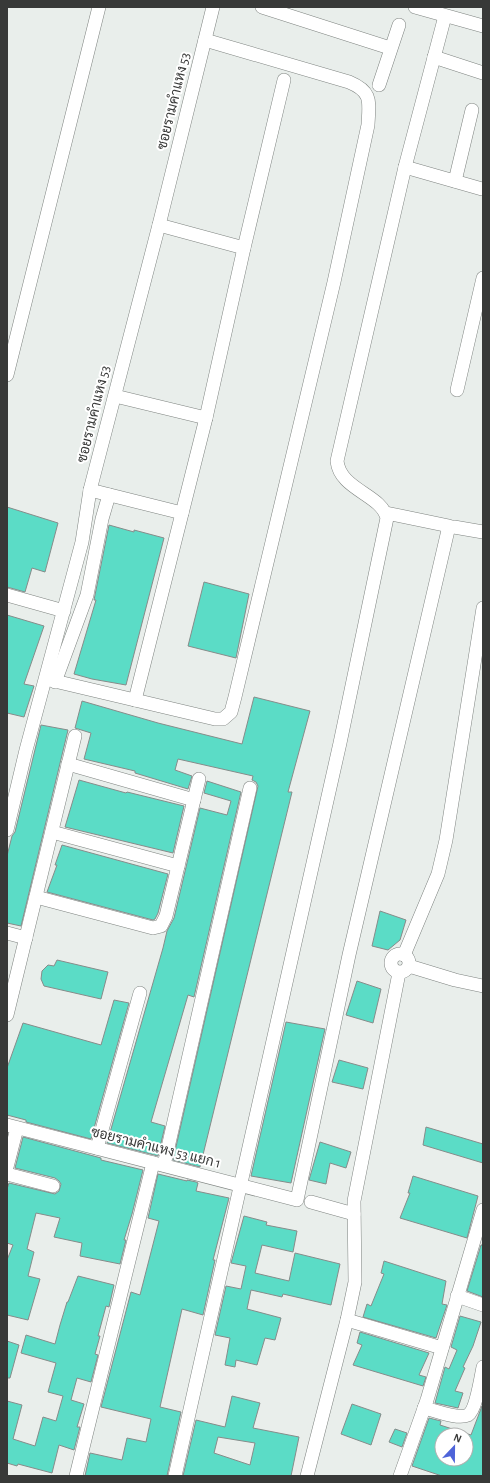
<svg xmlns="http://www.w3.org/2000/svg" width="490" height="1483" font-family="'Alegreya Sans',Sarabun,sans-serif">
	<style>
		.building { fill: #5bdcc6; stroke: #868c8a; fill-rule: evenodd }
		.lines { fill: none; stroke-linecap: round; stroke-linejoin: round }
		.minor-casing { stroke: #7f8481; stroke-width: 14 }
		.minor { stroke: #fff; stroke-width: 13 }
		.labels { text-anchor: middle; stroke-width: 4; stroke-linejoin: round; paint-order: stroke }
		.street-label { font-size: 14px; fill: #383938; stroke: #fff }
	</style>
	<rect width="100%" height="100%" fill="#e9eeeb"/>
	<!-- building -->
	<g class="building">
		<path d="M7,507L58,523L45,572L32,568L25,592L7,587Z"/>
		<path d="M109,525L134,532V530L164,538L126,685L92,679L74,674L96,600H94Z"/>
		<path d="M204,582L249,594L236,658L188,646Z"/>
		<path d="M7,615L44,626L24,684L34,686L24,717L7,713Z"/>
		<path d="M254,697L310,711L288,792H292L200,1167L173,1160L258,786L256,782L252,780L253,776L178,759L175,770L192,776L188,789L135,773V771L84,759L91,733L75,728L82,701L158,723L242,744Z"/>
		<path d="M41,725L68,730L21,926L7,923V856L12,836L15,832Z"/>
		<path d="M79,780L126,793L127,792L184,806L173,853L65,827Z"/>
		<path d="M207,781L241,792L194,997L188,995L151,1122L165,1126L158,1156L107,1143L163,948L167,931L174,918L200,808L227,815L231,801L204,793Z"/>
		<path d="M62,845L168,874L158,913L155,919L153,920L47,892L57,865H55Z"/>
		<path d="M380,911L406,920L400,940L388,950L372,946Z"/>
		<path d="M57,960L108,972L101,999L44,986L41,979L42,971L48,965L54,966Z"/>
		<path d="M357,981L381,989L373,1023L346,1015Z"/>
		<path d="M114,1000L129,1003L91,1139L26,1122V1120L7,1115V1068L23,1023L101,1045Z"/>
		<path d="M286,1022L325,1029L291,1183L251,1176Z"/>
		<path d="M339,1060L368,1068L363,1089L332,1082Z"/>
		<path d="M426,1127L483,1144V1163L423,1145Z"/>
		<path d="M23,1137L101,1158V1160L143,1170L132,1214L124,1240H126L120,1264L80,1256L82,1243L54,1237L60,1218L36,1213L27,1249L34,1252L28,1276L40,1279L28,1320L7,1315V1260L13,1245L7,1243V1189L9,1183L55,1194L59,1191L61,1184L59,1181L55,1178L15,1168Z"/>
		<path d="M320,1142L351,1152L346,1168L330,1163L326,1184L309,1180Z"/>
		<path d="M158,1174L187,1181V1180L196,1182L198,1183L196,1191L229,1198L213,1260H215L203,1315L182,1309L160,1407L181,1412L167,1476H85L90,1453L122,1460L127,1438L146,1442L151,1419L101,1407L131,1292L140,1295L159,1221L148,1218Z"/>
		<path d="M413,1176L478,1196L467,1238L400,1218L410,1193H408Z"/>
		<path d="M244,1216L267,1222L266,1225L297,1231L293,1252L262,1245L255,1273L289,1281L295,1253L340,1264L331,1305L283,1294L282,1297L251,1290L247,1309L281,1318L275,1340L265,1338L257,1365L236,1360L235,1367L225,1365L230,1338L215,1335L226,1286L241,1289L246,1266L231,1263Z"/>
		<path d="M481,1245H483V1297L467,1291Z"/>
		<path d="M384,1261L446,1281L442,1304L447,1305L436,1338L363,1317L367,1304L371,1306L384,1274L381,1273Z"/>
		<path d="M78,1276L114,1285L109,1307L106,1306L98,1336H100L95,1354L98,1355L91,1382L77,1378L71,1400L84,1404L77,1427H80L74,1450L59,1445L52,1473L18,1464L17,1466L7,1463V1401L22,1405L13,1439L35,1446L43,1417L56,1421L63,1396L48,1392L56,1363L21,1353L26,1335L55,1344L60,1325L67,1302H68Z"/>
		<path d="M460,1316L481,1322L473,1346L463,1367L465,1368L455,1391L463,1393L458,1408L435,1403L445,1367L449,1369L457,1350L451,1347Z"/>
		<path d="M360,1332L429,1353L419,1375L426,1377L423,1386L353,1365L362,1345L357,1343Z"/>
		<path d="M7,1341L19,1345L10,1378H7Z"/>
		<path d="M232,1396L260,1403L253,1428L299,1437L291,1476H183L196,1420L225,1427ZM218,1437L255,1443L250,1465L214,1453Z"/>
		<path d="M352,1404L381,1414L371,1445L341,1434Z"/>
		<path d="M482,1406L483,1476H442L412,1466L429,1418L441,1421L440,1425L471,1435ZM442,1435H466V1459H442Z"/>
		<path d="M395,1429L407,1433L402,1447L389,1442Z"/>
	</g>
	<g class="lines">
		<defs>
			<g id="minor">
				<path d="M262,7L390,48"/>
				<path d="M415,7L483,26"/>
				<path d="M434,57L483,73"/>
				<path d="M379,85L399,25"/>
				<path d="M405,167L482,189"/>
				<path d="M455,181L472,110"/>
				<path d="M159,225L244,248"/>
				<path d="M7,375L99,7"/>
				<path d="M457,390L483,278"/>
				<path d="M115,396L206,418"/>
				<path d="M90,490L182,513"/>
				<path d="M454,527L483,532"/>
				<path d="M7,595L64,611"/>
				<path d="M46,679L215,719H223L231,712L235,697L334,282L368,125C369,102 373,92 349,82L205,40"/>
				<path d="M55,682L87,595L102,519L109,495"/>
				<path d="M135,700L206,418L244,248L284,80"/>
				<path d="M68,764L194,800"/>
				<path d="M7,830L26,750L82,542L90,490L159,225L213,7"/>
				<path d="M52,832L178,866"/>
				<path d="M36,897L153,928L161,926L166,916L199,779"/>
				<path d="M7,933L26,938"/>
				<circle cx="400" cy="963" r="9"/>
				<path d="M404,955L438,874L446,840L483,608"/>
				<path d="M409,966L455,980L483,986"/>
				<path d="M7,1015L75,736"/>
				<path d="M7,1125L297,1200L349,955L449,526L386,513"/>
				<path d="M97,1148L140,993"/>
				<path d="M164,1165L250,788"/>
				<path d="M7,1167L17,1128"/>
				<path d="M7,1174L53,1186"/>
				<path d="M311,1202L354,1214"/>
				<path d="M457,1296L483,1305"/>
				<path d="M347,1320L442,1348"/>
				<path d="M424,1408C434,1410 458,1420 468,1415C476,1410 481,1377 483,1367"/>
				<path d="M76,1476L153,1163"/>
				<path d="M175,1476L340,743L387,518C381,494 340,490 337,461L405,167L445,16"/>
				<path d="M307,1476L347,1320L355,1282L354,1201L399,973"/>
				<path d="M400,1476L427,1400L483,1210"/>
			</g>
		</defs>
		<!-- minor casing -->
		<use href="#minor" class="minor-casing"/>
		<!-- minor -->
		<use href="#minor" class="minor"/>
	</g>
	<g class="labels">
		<!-- street labels -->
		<g class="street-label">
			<text transform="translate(173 101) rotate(-76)" y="5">ซอยรามคำแหง 53</text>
			<text transform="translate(93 414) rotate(-76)" y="5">ซอยรามคำแหง 53</text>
			<text transform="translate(156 1147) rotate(14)" y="5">ซอยรามคำแหง 53 แยก 1</text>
		</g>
	</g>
	<!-- border -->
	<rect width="490" height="1483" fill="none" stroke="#383938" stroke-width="16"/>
	<!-- north arrow -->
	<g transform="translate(454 1447) rotate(22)"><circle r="19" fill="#ffffff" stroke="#afb0af"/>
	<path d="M0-3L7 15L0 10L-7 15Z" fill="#4e64d9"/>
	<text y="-6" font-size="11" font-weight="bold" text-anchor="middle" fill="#383938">N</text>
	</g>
</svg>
